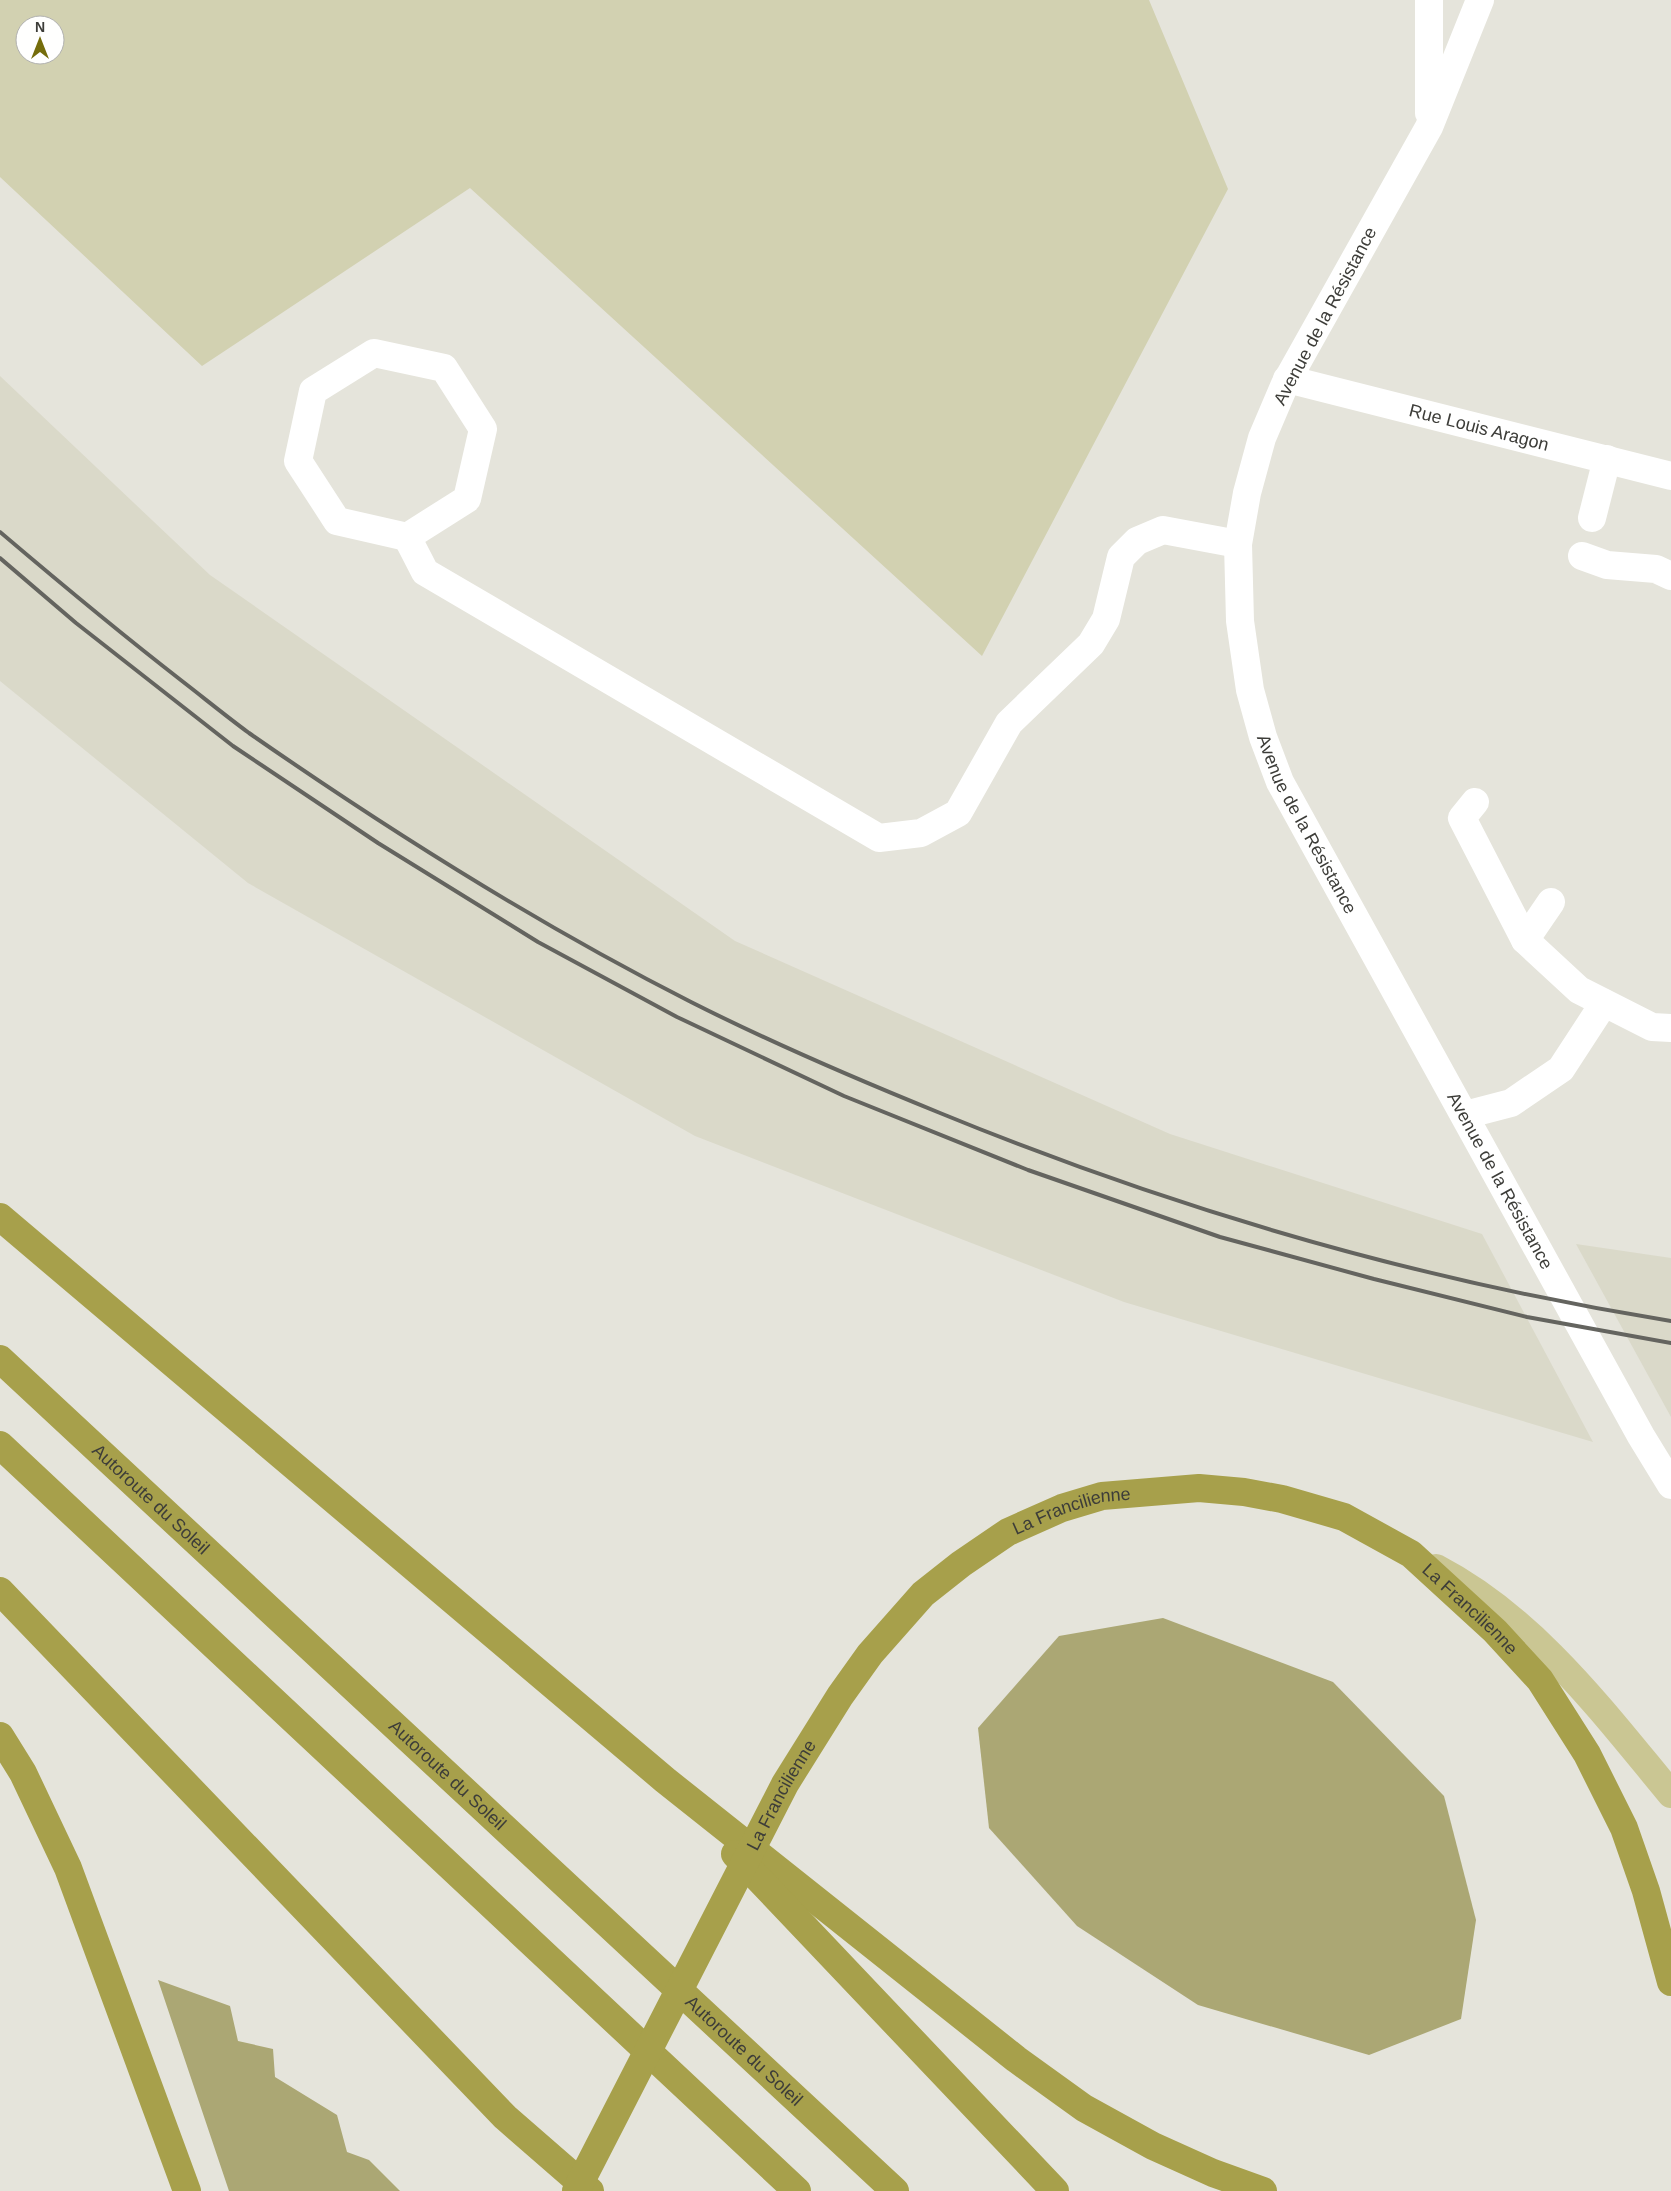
<svg xmlns="http://www.w3.org/2000/svg" width="1671" height="2191" font-family="Helvetica,sans-serif">
	<style>
		.built { fill: #dad9c9 }
		.green { fill: #d2d1b1; fill-rule: evenodd }
		.forest { fill: #aba774 }
		.lines { fill: none; stroke-linecap: round; stroke-linejoin: round }
		.minor { stroke: #fff; stroke-width: 28 }
		.major { stroke: #cac693; stroke-width: 28 }
		.highway { stroke: #a7a04b; stroke-width: 28 }
		.rail { stroke: #64645f; stroke-width: 4 }
		.labels { text-anchor: middle; stroke-width: 4; stroke-linejoin: round; paint-order: stroke }
		.street-label { font-size: 18px; fill: #3d3d39; stroke: #fffffe }
	</style>
	<rect width="100%" height="100%" fill="#e5e4db"/>
	<!-- built -->
	<g class="built">
		<path d="M0,376L210,575L735,941L1170,1134L1482,1234L1593,1442L1124,1302L695,1136L248,883L0,681Z"/>
		<path d="M1576,1244L1671,1258V1417Z"/>
	</g>
	<!-- green -->
	<path class="green" d="M0,0H1149L1228,189L982,656L470,188L202,366L0,177ZM25,25H55V55H25Z"/>
	<!-- forest -->
	<g class="forest">
		<path d="M1163,1618L1333,1682L1444,1796L1476,1920L1461,2019L1369,2055L1198,2005L1077,1926L989,1828L978,1728L1059,1636Z"/>
		<path d="M158,1980L230,2006L238,2041L273,2049L275,2077L337,2115L347,2152L369,2160L400,2191H229Z"/>
	</g>
	<g class="lines">
		<!-- minor -->
		<g class="minor">
			<path d="M1429,0V113"/>
			<path id="s1" d="M1480,0L1429,127L1285,384L1262,438L1247,493L1238,544L1240,621L1250,690L1263,737L1280,782L1641,1436L1671,1485"/>
			<path d="M374,353L444,368L483,429L467,499L407,537L337,521L298,461L313,391Z"/>
			<path id="s2" d="M1287,379L1671,476"/>
			<path d="M1592,518L1607,459"/>
			<path d="M407,537L425,572L879,838L921,833L958,813L1009,723L1091,644L1106,619L1121,557L1137,541L1163,530L1238,544"/>
			<path d="M1582,556L1607,565L1656,569L1671,576"/>
			<path d="M1475,802L1462,818L1525,940L1579,990L1652,1027L1671,1028"/>
			<path d="M1525,940L1551,902"/>
			<path d="M1465,1115L1511,1103L1561,1069L1604,1003"/>
		</g>
		<!-- major -->
		<path class="major" d="M1436,1568C1534,1619 1602,1711 1671,1794"/>
		<!-- highway -->
		<g class="highway">
			<path d="M0,1217L665,1780L1016,2059L1084,2108L1153,2146L1213,2173L1263,2191"/>
			<path id="s3" d="M0,1359L895,2191"/>
			<path d="M0,1445L797,2191"/>
			<path d="M0,1591L505,2117L590,2191"/>
			<path d="M0,1736L23,1773L68,1868L187,2191"/>
			<path d="M735,1854L1055,2191"/>
			<path id="s4" d="M576,2191L785,1784L840,1696L870,1654L923,1594L961,1564L1008,1532L1062,1508L1102,1496L1199,1488L1244,1492L1282,1499L1344,1517L1411,1554L1495,1631L1540,1680L1587,1754L1624,1828L1646,1891L1671,1982"/>
		</g>
		<!-- rail -->
		<g class="rail">
			<path d="M0,532C60,583 120,633 182,681C204,698 226,716 249,733C390,831 537,924 691,1002C772,1043 856,1079 940,1113C1174,1209 1421,1281 1671,1321"/>
			<path d="M0,558L76,623L233,746L378,843L538,942L677,1017L844,1096L1028,1170L1220,1237L1374,1279L1527,1317L1671,1343"/>
		</g>
	</g>
	<g class="labels">
		<!-- street labels -->
		<g class="street-label">
			<text transform="translate(1325 316) rotate(-62)" y="6">Avenue de la Résistance</text>
			<text dy="6" stroke="none"><textPath href="#s2" startOffset="198">Rue Louis Aragon</textPath></text>
			<text dy="6" stroke="none"><textPath href="#s1" startOffset="892">Avenue de la Résistance</textPath></text>
			<text dy="6" stroke="none"><textPath href="#s1" startOffset="1298">Avenue de la Résistance</textPath></text>
			<text dy="6" stroke="none"><textPath href="#s3" startOffset="206">Autoroute du Soleil</textPath></text>
			<text dy="6" stroke="none"><textPath href="#s4" startOffset="866">La Francilienne</textPath></text>
			<text dy="6" stroke="none"><textPath href="#s4" startOffset="1302">La Francilienne</textPath></text>
			<text dy="6" stroke="none"><textPath href="#s3" startOffset="611">Autoroute du Soleil</textPath></text>
			<text dy="6" stroke="none"><textPath href="#s4" startOffset="446">La Francilienne</textPath></text>
			<text dy="6" stroke="none"><textPath href="#s3" startOffset="1016">Autoroute du Soleil</textPath></text>
		</g>
	</g>
	<!-- north arrow -->
	<g transform="translate(40 40)"><circle r="24" fill="#fffffe" stroke="#b1b1af"/>
	<path d="M0-4L9 19L0 12L-9 19Z" fill="#756d0b"/>
	<text y="-8" font-size="14" font-weight="bold" text-anchor="middle" fill="#3d3d39">N</text>
	</g>
</svg>
